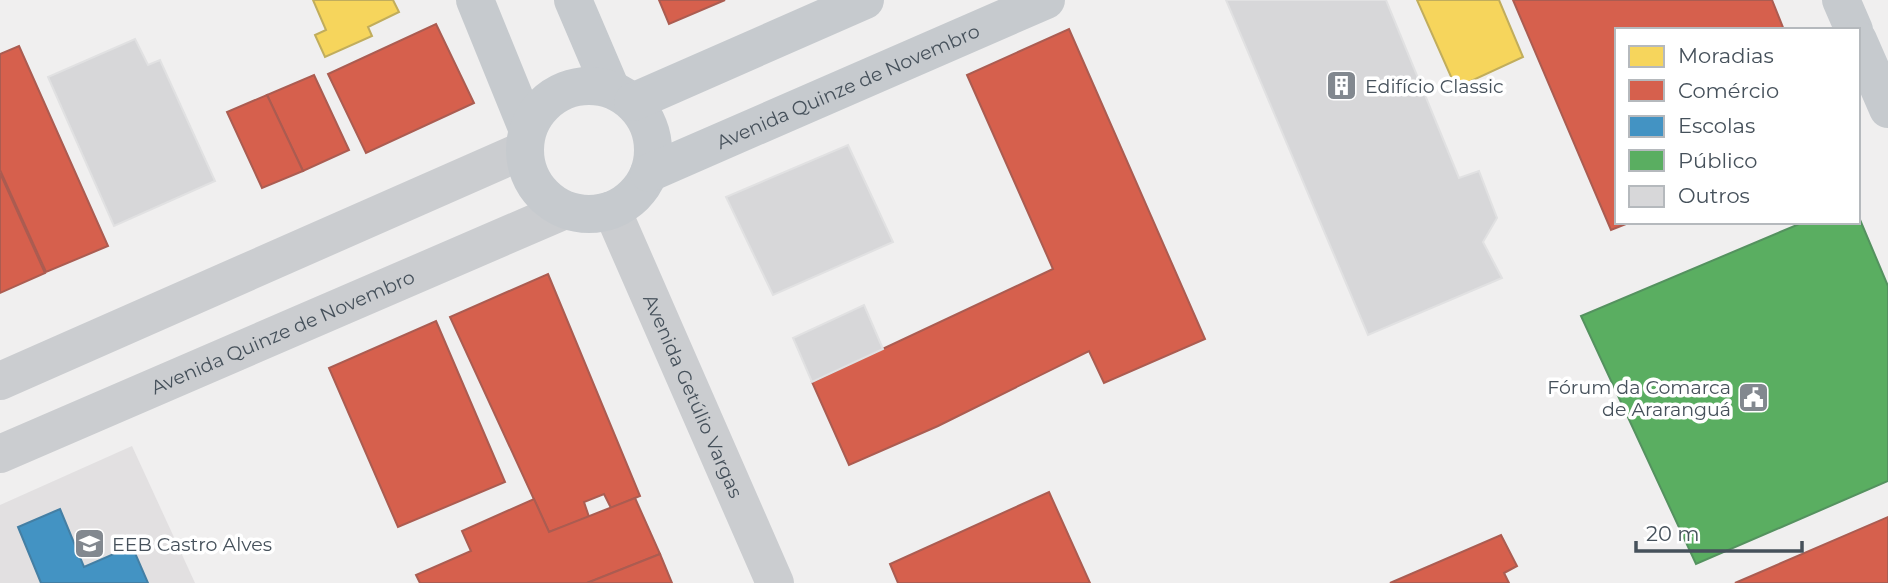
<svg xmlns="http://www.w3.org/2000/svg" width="1888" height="583" font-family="Montserrat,sans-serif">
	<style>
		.education { fill: #e2e0e1 }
		.homes { fill: #f6d55c; stroke: #c1ad5c; stroke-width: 2 }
		.shops { fill: #d6604d; stroke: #ab5c51; stroke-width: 2 }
		.schools { fill: #4393c3; stroke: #447fa4; stroke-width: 2 }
		.public { fill: #5aae61; stroke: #54925f; stroke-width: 2 }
		.building { fill: #d7d7d9; stroke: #e1e1e2; stroke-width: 2 }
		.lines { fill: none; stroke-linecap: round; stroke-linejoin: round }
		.minor { stroke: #cbcdd0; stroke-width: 38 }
		.major { stroke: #c6cace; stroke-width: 38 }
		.labels { text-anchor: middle; stroke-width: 7; stroke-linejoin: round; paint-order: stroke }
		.street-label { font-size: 19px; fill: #46515b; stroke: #fff }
		.poi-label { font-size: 19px; fill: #46515b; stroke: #fff; text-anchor: start }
	</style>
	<rect width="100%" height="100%" fill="#f0efef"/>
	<!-- education -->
	<path class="education" d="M132,446L195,583H0V505Z"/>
	<!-- homes -->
	<g class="homes">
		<path d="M313,0H393L399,12L368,27L372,36L325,57L315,35L326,30Z"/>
		<path d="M1417,0H1499L1523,57L1456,88Z"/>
	</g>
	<!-- shops -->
	<g class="shops">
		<path d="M659,0H725L669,24Z"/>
		<path d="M1513,0H1772L1784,30H1617V222H1631L1611,230Z"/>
		<path d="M436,24L474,103L366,153L328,74Z"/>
		<path d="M1069,29L1205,339L1104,383L1089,351L938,426L849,465L812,382L1053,269L967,75Z"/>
		<path d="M19,46L108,246L46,272L0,170V54Z"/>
		<path d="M314,75L349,150L303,171L267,95Z"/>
		<path d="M267,95L303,171L262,188L227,112Z"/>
		<path d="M0,173L45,273L0,293Z"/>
		<path d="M548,274L640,496L611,508L604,494L584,502L589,517L549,532L450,317Z"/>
		<path d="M436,321L505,482L398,527L329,368Z"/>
		<path d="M1049,492L1090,583H898L890,564Z"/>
		<path d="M635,498L660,554L587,583H420L416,575L471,551L462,531L534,499L549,532Z"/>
		<path d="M1888,517V583H1735Z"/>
		<path d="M1501,535L1517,566L1504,573L1509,583H1390Z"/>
		<path d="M660,554L672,583H587Z"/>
	</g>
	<!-- schools -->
	<path class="schools" d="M60,509L84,567L132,546L148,583H41L18,527Z"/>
	<!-- public -->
	<path class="public" d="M1858,215L1888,286V481L1696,564L1581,316L1804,222H1858Z"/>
	<!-- building -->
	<g class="building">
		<path d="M1226,0H1386L1459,178L1479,171L1497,218L1483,242L1502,278L1368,335Z"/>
		<path d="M135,39L148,65L160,60L215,181L114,226L48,77Z"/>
		<path d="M848,145L893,242L773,295L726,197Z"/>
		<path d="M864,305L883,349L812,382L793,338Z"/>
	</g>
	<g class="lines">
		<!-- minor -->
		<g class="minor">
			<path id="s1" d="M612,210L775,583"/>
			<path d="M0,381L524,150"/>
			<path id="s2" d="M0,454L565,210"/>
		</g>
		<!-- major -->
		<g class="major">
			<path d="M475,0L527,128"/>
			<path d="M573,0L611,89"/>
			<path d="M1841,0L1854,30"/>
			<path d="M1858,40L1888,109"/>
			<circle cx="589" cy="150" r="64"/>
			<path d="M633,102L865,0"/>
			<path id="s3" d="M649,173L1046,0"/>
		</g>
	</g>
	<!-- icons -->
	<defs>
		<symbol id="building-square" viewBox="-11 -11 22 22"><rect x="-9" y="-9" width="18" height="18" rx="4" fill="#82888f" stroke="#fff"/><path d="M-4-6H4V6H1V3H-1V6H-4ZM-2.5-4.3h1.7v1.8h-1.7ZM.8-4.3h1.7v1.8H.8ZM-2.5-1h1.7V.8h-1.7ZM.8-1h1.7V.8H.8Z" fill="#fff"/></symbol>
		<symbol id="civic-square" viewBox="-11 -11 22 22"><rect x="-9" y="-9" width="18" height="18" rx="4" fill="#82888f" stroke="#fff"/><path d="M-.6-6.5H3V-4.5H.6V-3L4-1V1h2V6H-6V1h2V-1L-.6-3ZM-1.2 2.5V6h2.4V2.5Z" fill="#fff"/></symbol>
		<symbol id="school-square" viewBox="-11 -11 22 22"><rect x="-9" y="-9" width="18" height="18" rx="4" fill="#82888f" stroke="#fff"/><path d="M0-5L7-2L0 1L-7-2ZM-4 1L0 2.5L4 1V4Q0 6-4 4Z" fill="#fff"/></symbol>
	</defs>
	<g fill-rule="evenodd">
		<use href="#building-square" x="1324" y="68" width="35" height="35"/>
		<use href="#civic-square" x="1736" y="380" width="35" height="35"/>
		<use href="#school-square" x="72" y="526" width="35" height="35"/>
	</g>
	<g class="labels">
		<!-- street labels -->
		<g class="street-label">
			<text dy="7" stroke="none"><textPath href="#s3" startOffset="217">Avenida Quinze de Novembro</textPath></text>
			<text dy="7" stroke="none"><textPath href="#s2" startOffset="308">Avenida Quinze de Novembro</textPath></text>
			<text dy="7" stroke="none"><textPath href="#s1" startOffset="203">Avenida Getúlio Vargas</textPath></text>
		</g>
		<!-- poi labels -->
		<g class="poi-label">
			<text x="1365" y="93">Edifício Classic</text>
			<text x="1731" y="394" text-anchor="end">Fórum da Comarca<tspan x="1731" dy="22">de Araranguá</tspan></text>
			<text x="112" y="551">EEB Castro Alves</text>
		</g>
	</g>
	<!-- legend -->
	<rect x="1615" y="28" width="245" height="196" fill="#ffffff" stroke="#b5b9bd" stroke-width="2"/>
	<rect x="1629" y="46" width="35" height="21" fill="#f6d55c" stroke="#b5b9bd" stroke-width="2"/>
	<text x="1678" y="63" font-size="21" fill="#46515b">Moradias</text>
	<rect x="1629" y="80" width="35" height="21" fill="#d6604d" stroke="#b5b9bd" stroke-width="2"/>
	<text x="1678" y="98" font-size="21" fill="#46515b">Comércio</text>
	<rect x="1629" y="116" width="35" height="21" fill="#4393c3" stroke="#b5b9bd" stroke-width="2"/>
	<text x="1678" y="133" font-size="21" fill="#46515b">Escolas</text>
	<rect x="1629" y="150" width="35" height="21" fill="#5aae61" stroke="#b5b9bd" stroke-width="2"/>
	<text x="1678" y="168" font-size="21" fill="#46515b">Público</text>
	<rect x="1629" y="186" width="35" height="21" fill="#d7d7d9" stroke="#b5b9bd" stroke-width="2"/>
	<text x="1678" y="203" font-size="21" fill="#46515b">Outros</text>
	<!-- scale -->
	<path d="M1636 541v10h166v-10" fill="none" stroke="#46515b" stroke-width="3.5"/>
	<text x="1646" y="541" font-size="21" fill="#46515b" stroke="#ffffff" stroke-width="5" paint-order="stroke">20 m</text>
</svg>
